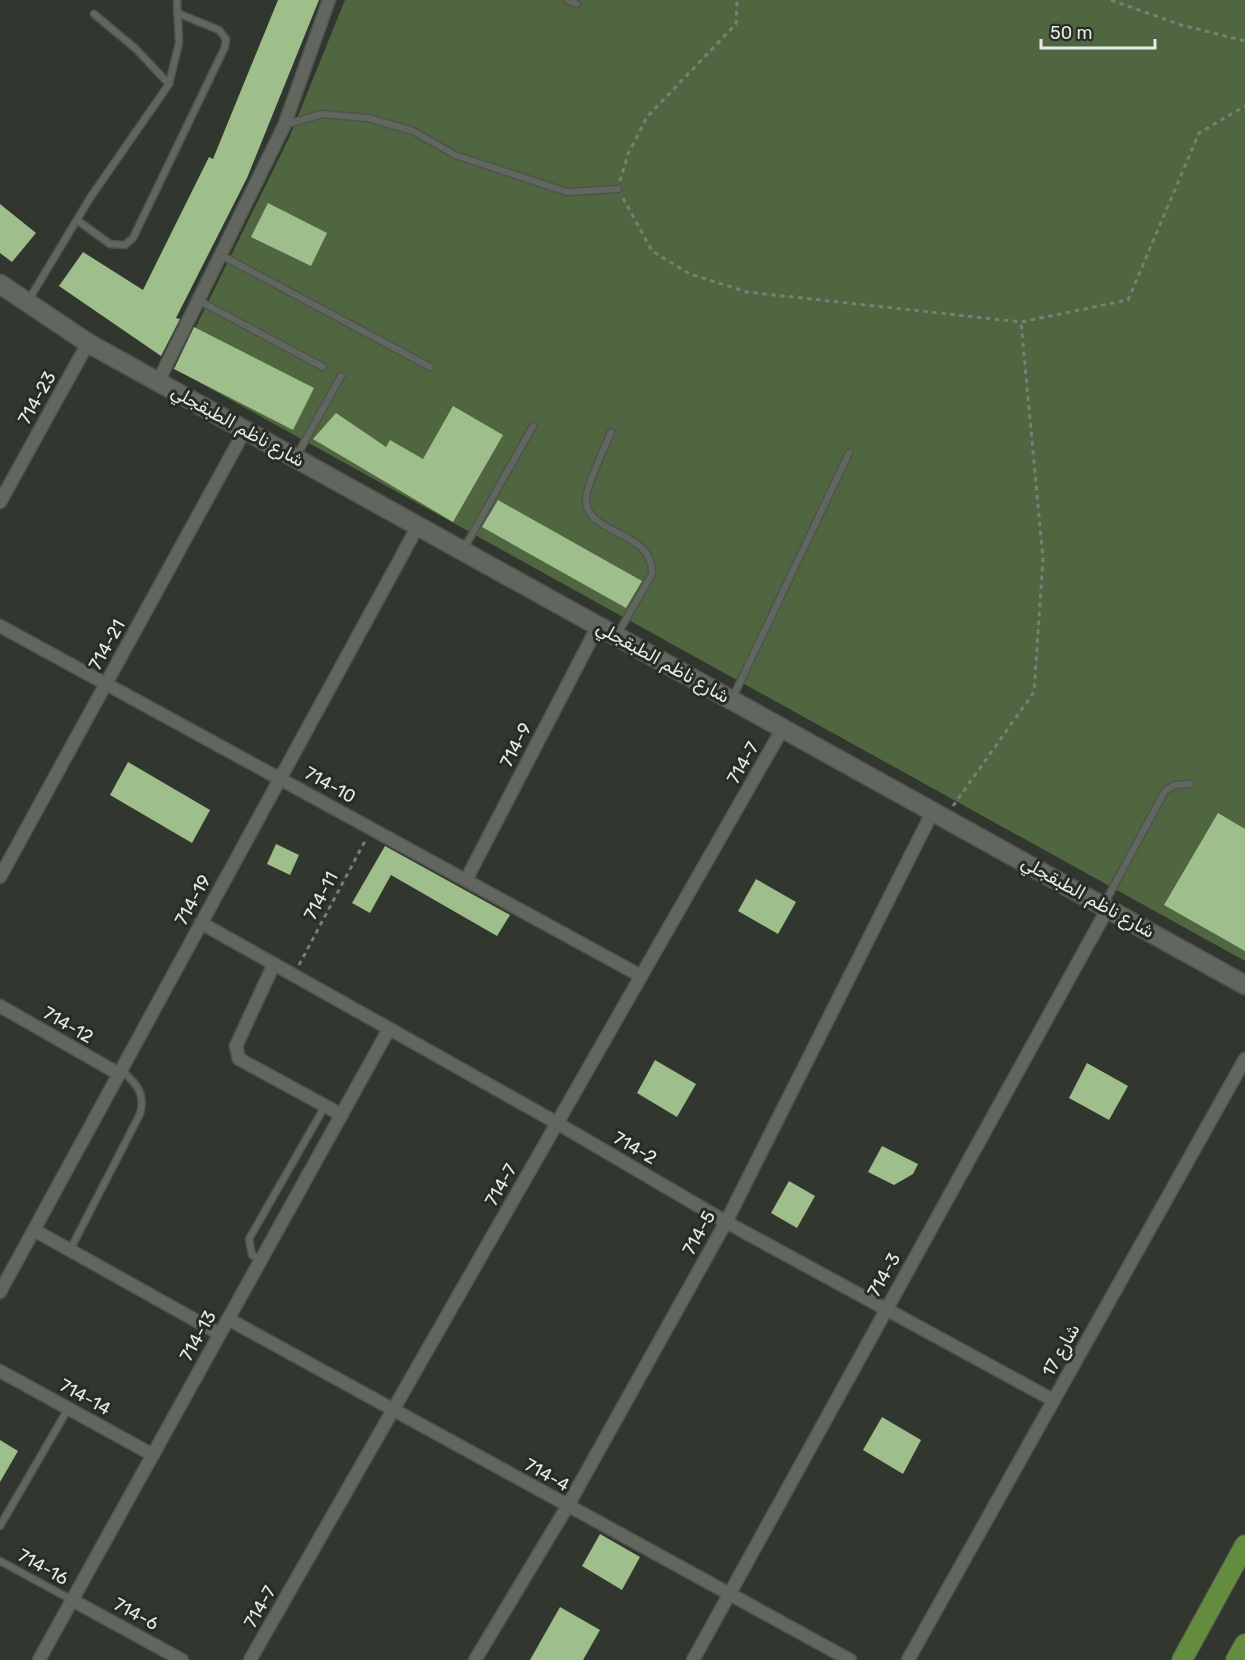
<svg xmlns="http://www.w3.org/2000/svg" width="1245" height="1660" font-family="Rubik,'Noto Naskh Arabic',sans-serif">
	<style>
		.green { fill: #4f6641 }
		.building { fill: #9ebe8b }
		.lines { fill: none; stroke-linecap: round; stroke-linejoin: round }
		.service-casing { stroke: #4f534c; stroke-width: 9 }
		.minor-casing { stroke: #4f534c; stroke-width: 15 }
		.secondary-casing { stroke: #4f534c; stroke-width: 21 }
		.primary-casing { stroke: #4f534c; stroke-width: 22 }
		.path { stroke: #797f77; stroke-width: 3; stroke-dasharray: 4.5 4.5; stroke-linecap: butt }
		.service { stroke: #61675e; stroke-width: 6 }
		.minor { stroke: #61675e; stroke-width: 12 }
		.secondary { stroke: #61675e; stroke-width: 18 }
		.primary { stroke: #638c3f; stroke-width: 20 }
		.labels { text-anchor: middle; stroke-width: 6; stroke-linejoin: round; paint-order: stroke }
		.street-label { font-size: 18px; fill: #e7ebe5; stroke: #272c25 }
	</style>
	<rect width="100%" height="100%" fill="#31372e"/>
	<!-- green -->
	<path class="green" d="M345,0H1245V961L175,369L289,138Z"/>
	<!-- building -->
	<g class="building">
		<path d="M278,0H319L247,178L176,318L180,319L161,356L59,286L83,252L143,290L209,157L213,159Z"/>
		<path d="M268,203L327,233L311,266L251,237Z"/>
		<path d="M0,204L36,233L12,262L0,253Z"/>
		<path d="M194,327L314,388L293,430L174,369Z"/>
		<path d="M453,406L503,435L453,522L313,439L336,413L386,447L390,440L423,459Z"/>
		<path d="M498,500L642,581L626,608L482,527Z"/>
		<path d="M128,762L210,810L192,843L110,795Z"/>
		<path d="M1218,813L1245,829V951L1164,905Z"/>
		<path d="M276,844L299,855L290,875L267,864Z"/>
		<path d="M385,846L510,915L497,936L391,875L370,913L352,903Z"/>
		<path d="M756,879L796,902L778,934L738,911Z"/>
		<path d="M655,1060L696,1084L677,1117L637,1093Z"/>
		<path d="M1087,1063L1128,1086L1109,1120L1069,1098Z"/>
		<path d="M882,1146L918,1164L913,1174L894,1185L868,1172Z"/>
		<path d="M789,1181L815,1196L797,1228L771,1213Z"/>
		<path d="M882,1417L921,1440L903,1474L863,1450Z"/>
		<path d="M0,1440L18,1451L0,1482Z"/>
		<path d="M600,1534L640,1557L622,1590L582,1566Z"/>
		<path d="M560,1607L600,1630L583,1660H530Z"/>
	</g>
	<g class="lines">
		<defs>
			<g id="service">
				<path d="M567,0L577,4"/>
				<path d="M94,14L136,49L169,84"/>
				<path d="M284,125L322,114L368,118L413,131L455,155L567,192L618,189"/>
				<path d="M77,220L110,244L125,245L133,238L225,47L226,39L219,30L177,13"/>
				<path d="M221,255L430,367"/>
				<path d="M198,300L323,367"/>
				<path d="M28,301L90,198L169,84L179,43L177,0"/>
				<path d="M611,432C605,447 587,484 586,498C584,536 654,529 652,574L617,635"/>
				<path d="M296,457L341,376"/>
				<path d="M463,550L533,426"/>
				<path d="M732,699L849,453"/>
				<path d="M1104,904L1165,791L1175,785L1190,784"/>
				<path d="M70,1250L140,1114C146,1093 136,1083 121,1070"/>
				<path d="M260,1260L252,1255L249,1239L325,1106"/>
				<path d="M0,1526L68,1409"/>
				<path d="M0,1561L72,1600"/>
			</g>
			<g id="minor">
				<path d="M158,382L284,126L329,0"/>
				<path d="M0,502L88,343"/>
				<path d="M0,626L641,976"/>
				<path d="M0,877L245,430"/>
				<path d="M466,880L598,626"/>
				<path d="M201,923L557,1123L726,1222L1053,1400"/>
				<path d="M274,964L236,1046L239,1059L342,1115"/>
				<path d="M0,1006L119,1074"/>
				<path d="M34,1230L220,1334"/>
				<path d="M0,1292L418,526"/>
				<path d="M228,1319L850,1660"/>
				<path d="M0,1371L153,1455"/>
				<path d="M72,1600L182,1660"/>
				<path d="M39,1660L389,1029"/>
				<path d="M250,1660L783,728"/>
				<path d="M475,1660L567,1507L726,1222L933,811"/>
				<path d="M693,1660L1108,908"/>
				<path d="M908,1660L1245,1059"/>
			</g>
			<path id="secondary" d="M0,284L88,343L1245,985"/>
			<g id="primary">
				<path d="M1182,1660L1245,1545"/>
				<path d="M1236,1660L1245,1644"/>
			</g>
		</defs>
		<!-- service casing -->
		<use href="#service" class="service-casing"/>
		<!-- minor casing -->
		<use href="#minor" class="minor-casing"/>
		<!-- secondary casing -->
		<use href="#secondary" class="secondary-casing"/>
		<!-- primary casing -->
		<use href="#primary" class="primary-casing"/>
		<!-- path -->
		<g class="path">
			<path d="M1111,0L1181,25L1245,41"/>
			<path d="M620,181L628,154L647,117L736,24L737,0"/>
			<path d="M623,198L652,251L690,274L747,292L1021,322L1128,300L1199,133L1245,106"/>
			<path d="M953,806L1034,692L1043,559L1021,322"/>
			<path d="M299,965L365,841"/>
		</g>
		<!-- service -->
		<use href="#service" class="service"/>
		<!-- minor -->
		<use href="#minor" class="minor"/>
		<!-- secondary -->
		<use href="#secondary" class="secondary"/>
		<!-- primary -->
		<use href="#primary" class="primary"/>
	</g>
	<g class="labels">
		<!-- street labels -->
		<g class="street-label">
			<text transform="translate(37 398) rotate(-61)" y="6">714-23</text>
			<text transform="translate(238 426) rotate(29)" y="6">شارع ناظم الطبقجلي</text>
			<text transform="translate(107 645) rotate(-61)" y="6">714-21</text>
			<text transform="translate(663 662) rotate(29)" y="6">شارع ناظم الطبقجلي</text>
			<text transform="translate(516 745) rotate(-63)" y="6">714-9</text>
			<text transform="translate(743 763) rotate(-60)" y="6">714-7</text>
			<text transform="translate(330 785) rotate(29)" y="6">714-10</text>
			<text transform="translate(321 896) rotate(-62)" y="6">714-11</text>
			<text transform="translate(1088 897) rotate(29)" y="6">شارع ناظم الطبقجلي</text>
			<text transform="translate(193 900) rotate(-61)" y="6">714-19</text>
			<text transform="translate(68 1025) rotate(30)" y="6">714-12</text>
			<text transform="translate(635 1148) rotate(30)" y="6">714-2</text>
			<text transform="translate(501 1185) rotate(-60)" y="6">714-7</text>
			<text transform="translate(699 1233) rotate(-61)" y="6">714-5</text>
			<text transform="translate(884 1275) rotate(-61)" y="6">714-3</text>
			<text transform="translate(198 1336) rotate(-61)" y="6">714-13</text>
			<text transform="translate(1061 1350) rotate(-61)" y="6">شارع 17</text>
			<text transform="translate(85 1397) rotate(29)" y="6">714-14</text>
			<text transform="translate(547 1475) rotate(29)" y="6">714-4</text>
			<text transform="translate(43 1567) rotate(29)" y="6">714-16</text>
			<text transform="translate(260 1607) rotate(-60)" y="6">714-7</text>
			<text transform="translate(136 1614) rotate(28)" y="6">714-6</text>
		</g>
	</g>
	<!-- scale -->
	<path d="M1041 39v9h114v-9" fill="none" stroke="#e7ebe5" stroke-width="3"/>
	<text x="1050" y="39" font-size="18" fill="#e7ebe5" stroke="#272c25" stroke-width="4.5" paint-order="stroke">50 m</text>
</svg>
